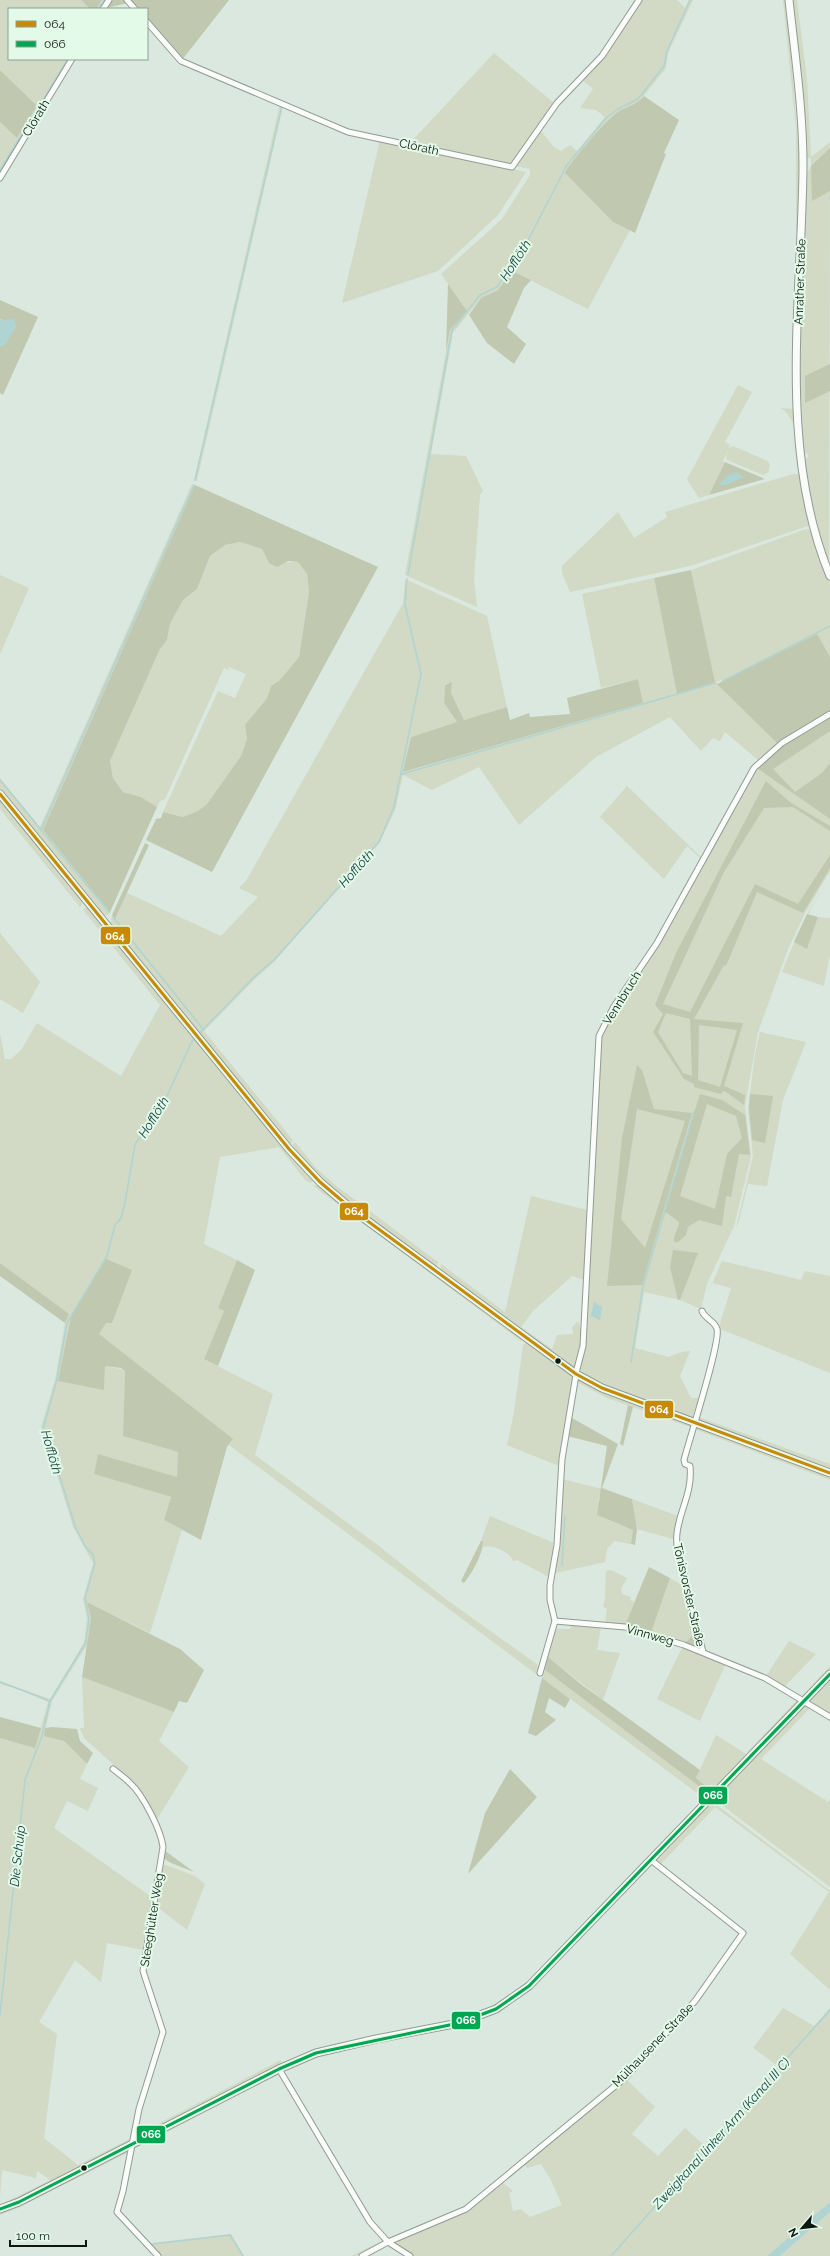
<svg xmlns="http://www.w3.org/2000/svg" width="830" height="2256" font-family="Raleway,sans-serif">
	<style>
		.green { fill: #d2d9c4 }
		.forest { fill: #c1c8b0; fill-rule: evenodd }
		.water { fill: #afd4d2 }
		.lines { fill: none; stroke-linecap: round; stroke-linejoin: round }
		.stream { stroke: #afd4d2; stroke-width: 1.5 }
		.street-casing { stroke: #919b94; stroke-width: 7 }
		.secondary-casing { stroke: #919b94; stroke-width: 9 }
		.street { stroke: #fafcfa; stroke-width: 5 }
		.secondary { stroke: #fafcfa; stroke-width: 7 }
		.bus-1-casing { stroke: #e3fae9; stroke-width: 6 }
		.bus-2-casing { stroke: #e3fae9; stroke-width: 6 }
		.bus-1 { stroke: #c88903; stroke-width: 3 }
		.bus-2 { stroke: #00a651; stroke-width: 3 }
		.bus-dot { fill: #0e1610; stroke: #e3fae9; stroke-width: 1.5 }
		.labels { text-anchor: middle; stroke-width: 4; stroke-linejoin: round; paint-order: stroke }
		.street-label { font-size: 12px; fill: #0e1610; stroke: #e3fae9 }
		.water-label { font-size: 13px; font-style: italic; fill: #184446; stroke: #e3fae9 }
		.line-badge { stroke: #e3fae9; stroke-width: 1.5 }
		.badge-label { font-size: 11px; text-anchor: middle; font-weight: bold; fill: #fff }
	</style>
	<rect width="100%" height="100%" fill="#dbe8df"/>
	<!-- green -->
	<g class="green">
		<path d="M0,0H81L90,9H9V59H70L0,173V122L17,138L36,106L0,70Z"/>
		<path d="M642,0H677L685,8L689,0H693L668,53L666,68L639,102L618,112L565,173L613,222L630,230L588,309L512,271L498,290L481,298L453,333L431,454L466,456L483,491L480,495L474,579L477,607L405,575L450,330L467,311L441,274L502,219L530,175V169L516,166L541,131L554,147L561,151L570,145L577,151L605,117L596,110L580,108L593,89L582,80L605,56Z"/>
		<path d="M783,0H786L787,6L799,155L800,231L793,403L798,232L796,230V129Z"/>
		<path d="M792,0H797L807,79L811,157L830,142L829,559L826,557L814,519L803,461L808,457V454L802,451C796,359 806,267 806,175L811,166V158L806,159Z"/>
		<path d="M494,53L554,103L512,165L410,143Z"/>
		<path d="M280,104L283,106L197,481L194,480Z"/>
		<path d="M380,140L526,172L498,215L438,271L342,303Z"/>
		<path d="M738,385L752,392L725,442L730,445L723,461L725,462L709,495L699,498L687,479Z"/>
		<path d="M781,408L793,409V423L787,413Z"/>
		<path d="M733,446L768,461L770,465L768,473L763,475L727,460L726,456L729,448Z"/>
		<path d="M793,474H799L809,523L808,526L690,566L570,592L562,573V566L618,512L634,538L667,517L665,512Z"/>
		<path d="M192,484L195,485L43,830L110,912L108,915H104L0,790V778L40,827Z"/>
		<path d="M806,529L811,530L830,584V871L805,913L788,949L758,1032L745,1106L751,1156L734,1226L707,1284L701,1309L680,1300L644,1292L635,1348L669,1357L681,1352L690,1351L680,1376L691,1398H699L692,1418L690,1419L611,1390L584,1376L580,1368L585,1343L600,1038L614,1009L662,939L754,772L784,744L721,680L716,682L778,744L759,761L725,732L720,741L713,738L701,751L670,717L596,757L519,825L479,767L432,790L403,775L395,810L380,842L274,962L255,979L204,1031L293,1140L289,1146L314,1180L311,1183L306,1181L279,1147L220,1157L204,1244L237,1260L218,1308L224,1311L204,1359L273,1394L255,1455L375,1543L447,1600L538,1665L536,1674L229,1445L233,1440L98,1334L106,1323V1259L71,1316L58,1381L104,1389L105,1366L121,1369L125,1371L123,1436L178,1452L177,1478L98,1454L94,1474L171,1497L164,1520L182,1530L150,1633L87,1602L91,1618L87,1645L52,1701L44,1735L64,1741L87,1764L80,1779L98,1788L88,1811L67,1801L54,1828L153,1898L144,1950L107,1943L101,1982L75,1960L39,2022L57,2034L44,2138L78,2165L132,2138L130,2142L19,2200L0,2207V2205L50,2180L37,2171L36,2178L2,2170L0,2198V1738L35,1747L48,1702L24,1691L0,1684V1681L50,1699L84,1643L87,1618L83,1599L93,1563L73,1527L58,1478L51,1464L48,1446L41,1427L55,1380L65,1323L68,1314L0,1263V1034L5,1059H11L21,1050L37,1023L121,1076L160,1005L83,910L86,907L198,1033L113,927L111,923L112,915L115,919L127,893L221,936L258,897L239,888L246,881L403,603L405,579L487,616L507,707L464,720L451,693L452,683L445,684L444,703L457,722L411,737L404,772L643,703L638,679L601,688L582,594L654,578L677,693L715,682L691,570Z"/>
		<path d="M240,542L262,549L269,563L298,562L307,574L309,592L299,657L280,680L271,686L267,698L245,725L247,739L241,756L207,804L198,811L183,817L163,812L218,691L235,698L246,674L229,667L228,670L224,668L165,799L160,801L157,807L141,797L123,792L113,778L110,761L160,649L167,640L170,624L183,600L197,589L210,556L225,545Z"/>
		<path d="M0,575L29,588L0,654Z"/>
		<path d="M627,786L702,858L700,862L699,857L687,846L664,879L600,817Z"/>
		<path d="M0,799L80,896L82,904L80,907L0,809Z"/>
		<path d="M830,876L807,914L794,942L807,949L818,917L830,918V955L824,986L782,972C795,938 811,907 830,876Z"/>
		<path d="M0,933L40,982L23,1013L0,999Z"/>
		<path d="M760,1032L806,1042L783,1100L767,1186L748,1184L739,1221L722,1261L801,1280L805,1271L830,1276V1373L720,1329C719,1322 729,1297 731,1288L712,1283L707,1296L736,1228L753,1156L748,1109L755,1054Z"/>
		<path d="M295,1142L316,1168L335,1185L438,1262L437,1266L435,1267L334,1192L291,1148Z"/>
		<path d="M312,1185L321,1186L351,1212L521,1338V1341Z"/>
		<path d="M531,1196L587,1210L584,1280L572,1276L533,1311L521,1327L552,1349L557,1335L573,1334L572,1327L578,1321C585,1331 581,1357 575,1368H570L440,1271L441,1264L505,1312Z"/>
		<path d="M527,1342L574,1377L559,1466L507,1445L514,1412L523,1345Z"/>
		<path d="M580,1380L609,1395L689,1424L690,1427L607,1398L577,1382Z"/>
		<path d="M698,1417L830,1464V1470L698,1421Z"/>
		<path d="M695,1427L830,1475V1480L694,1429Z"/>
		<path d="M562,1479L602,1489L598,1500L603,1518L634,1530L631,1544L614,1541L607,1549L605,1562L556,1573Z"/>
		<path d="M632,1499L678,1516L673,1539L637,1529Z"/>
		<path d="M490,1516L554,1543L549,1577L517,1560L513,1561C510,1552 492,1544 483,1547V1541H481Z"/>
		<path d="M611,1570L627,1578L621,1589L622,1594L631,1597L630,1600L634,1602L625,1625L605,1624L607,1608L603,1607L605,1598L606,1571Z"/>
		<path d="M670,1578L685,1587L695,1631L685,1644L651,1633Z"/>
		<path d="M571,1624L601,1627L597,1650L620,1653L603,1700L548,1657L556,1629H570Z"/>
		<path d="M789,1641L816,1654L784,1687L766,1676Z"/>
		<path d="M683,1646L726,1663L700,1721L657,1699Z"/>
		<path d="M830,1666V1671L804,1698L801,1697Z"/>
		<path d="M545,1670L708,1793L711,1790L696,1778L716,1735L746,1754L747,1757L711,1795L708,1793L704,1798L542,1678Z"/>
		<path d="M82,1677L174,1712L159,1741L189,1767L156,1821L134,1783L84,1738L80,1728H84Z"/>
		<path d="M830,1677V1715L811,1703L809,1698Z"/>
		<path d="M798,1699L800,1702L752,1752L748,1751Z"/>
		<path d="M804,1704L811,1707L761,1759L828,1802L830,1798V1887L714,1799Z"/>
		<path d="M710,1802L717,1805L830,1891V1990L790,1954L829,1892L715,1807L660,1865L655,1860Z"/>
		<path d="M166,1865L195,1876L205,1884L187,1930L156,1906L162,1866Z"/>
		<path d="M783,2008L814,2026L830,2008V2202L767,2256H412L397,2245L398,2240L471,2209L502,2182L513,2191L509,2193L513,2211L521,2209L530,2217L562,2205L550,2178L541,2164L527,2168L523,2162L626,2079L655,2107L632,2134L658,2156L685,2128L706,2147L778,2066L753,2048Z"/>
		<path d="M281,2060L282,2065L139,2137L136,2138L135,2136Z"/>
		<path d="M275,2072L280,2074L132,2150L140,2142Z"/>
		<path d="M124,2151L127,2153L18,2208L0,2215V2212Z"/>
		<path d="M830,2212V2256H780Z"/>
		<path d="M231,2234L244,2256H160L151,2243Z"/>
		<path d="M384,2240C378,2249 362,2256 351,2256Z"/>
	</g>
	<!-- forest -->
	<g class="forest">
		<path d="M81,0H102L97,9H90Z"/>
		<path d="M113,0H125L128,3L106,8Z"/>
		<path d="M130,0H229L182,60L147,20V9H138Z"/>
		<path d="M0,70L37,106L17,138L0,122Z"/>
		<path d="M644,96L679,120L664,153L666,154L635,233L613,222L565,173C571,161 607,119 618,112C627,106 637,105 644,96Z"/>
		<path d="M830,148V191L812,201L811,166Z"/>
		<path d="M512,271L531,280L524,288L507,327L526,344L514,364L487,343L469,315L481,298L498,290Z"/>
		<path d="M448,284L467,311L450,330L446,351Z"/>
		<path d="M0,300L38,317L3,395L0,393V346L5,345L2,319L0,320Z"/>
		<path d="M830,364V391L805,403V376Z"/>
		<path d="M725,462L765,479L709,495Z"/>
		<path d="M195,485L378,567L212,872L146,840L156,819L161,818L163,812L183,817L198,811L207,804L241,756L247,739L245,725L267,698L271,686L280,680L299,657L309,592L307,574L298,562L288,561L277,567L269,563L262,549L240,542L225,545L210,556L197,589L183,600L170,624L167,640L160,649L110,761L113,778L123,792L141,797L157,807L110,912L43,830Z"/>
		<path d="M691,570L715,682L677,694L654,578Z"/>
		<path d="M817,634L830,657V712L778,744L717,684Z"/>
		<path d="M638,679L643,703L403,772L411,737L457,722L444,703L445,685L452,682L451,693L464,720L507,707L510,720L529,713L530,717L570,714L567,698Z"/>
		<path d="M830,716V731L773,769L795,792L822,773L830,763V819L757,768L784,743Z"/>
		<path d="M766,781L791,803L830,826V831L793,807L764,808L724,872L663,1004L690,1012L755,884L798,904L830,855V868L803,913L757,892L726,966L724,965L694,1019L743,1023L724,1086L745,1095L744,1105L726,1092L723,1091L721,1094L694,1087V1084L684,1079L653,1032L663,1014L655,1005L676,953ZM666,1013L690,1019L692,1076L683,1073L658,1032ZM699,1025L737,1030L720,1087L698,1080Z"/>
		<path d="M145,843L149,845L115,919L112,915Z"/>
		<path d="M807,914L818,917L807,949L794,942Z"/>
		<path d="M637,1065L642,1070L654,1109L692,1113L642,1285L607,1286L622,1138ZM637,1109L685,1121L645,1248L621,1219Z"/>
		<path d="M700,1094L722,1100L745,1115L750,1155L739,1154L731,1197L726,1196L722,1226L699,1220L688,1227L686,1235L678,1242H674C673,1234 679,1229 679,1222L664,1211ZM707,1104L736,1116L742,1138L727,1154L715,1209L680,1196Z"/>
		<path d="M750,1094L773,1096L765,1143L752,1140L749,1107Z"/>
		<path d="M673,1250L698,1253L680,1300H678L670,1267Z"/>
		<path d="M106,1259L132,1270L112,1323H106L99,1334L233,1439L227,1447L201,1540L164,1520L171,1497L94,1474L98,1454L177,1477L178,1452L123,1436L125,1371L121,1368L105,1366L104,1390L58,1381L71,1316Z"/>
		<path d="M237,1260L255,1270L218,1366L204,1359L224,1311L218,1308Z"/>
		<path d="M0,1263L69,1314L65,1323L0,1276Z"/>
		<path d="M628,1405L633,1407L623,1446L620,1444Z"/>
		<path d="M572,1418L618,1444L602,1488L632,1499L637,1529L635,1545L631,1544L633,1530L597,1515L607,1446L567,1436Z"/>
		<path d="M481,1541H483C483,1554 472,1573 464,1583L461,1581Z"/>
		<path d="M649,1567L670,1578L651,1633L625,1625Z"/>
		<path d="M87,1602L180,1649L204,1670L187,1703L179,1701L174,1712L82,1677L91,1618Z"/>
		<path d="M695,1631L701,1650L685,1644Z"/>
		<path d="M548,1657L582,1685L700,1770L696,1778L711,1790L708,1793L545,1670Z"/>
		<path d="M542,1678L570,1699L565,1708L549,1698L545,1712L556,1720L536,1736L528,1733Z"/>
		<path d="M0,1717L41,1728L35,1748L0,1738Z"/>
		<path d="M52,1727L77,1729L80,1741L93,1753L87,1764L64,1741L44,1736L45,1728Z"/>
		<path d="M510,1769L537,1797L468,1874L485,1813Z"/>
		<path d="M164,1850L194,1872L171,1863L163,1858Z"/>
	</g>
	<!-- water -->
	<g class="water">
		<path d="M14,319L16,327L5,345L0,346V320Z"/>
		<path d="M736,472L744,477L726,485H719L727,476Z"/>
		<path d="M594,1302L602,1307L600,1320L591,1316Z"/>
		<path d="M830,2202V2212L780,2256H767Z"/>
	</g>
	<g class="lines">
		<!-- stream -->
		<g class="stream">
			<path d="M98,9L104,0"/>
			<path d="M0,170L68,59"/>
			<path d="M830,196V199"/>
			<path d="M195,480L282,106"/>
			<path d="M408,574L452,330L480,295L497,287L524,248L567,165L607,117L618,109L638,99L664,66L667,51L690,0"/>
			<path d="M723,681L830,626"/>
			<path d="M402,774L715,683"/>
			<path d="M0,780L109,912"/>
			<path d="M41,830L194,485"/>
			<path d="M113,917L203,1029"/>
			<path d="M199,1034L254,977L274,960L379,842L394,807L421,674L405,605L407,579"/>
			<path d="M631,1362L643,1286L694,1112"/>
			<path d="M562,1565L565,1516"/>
			<path d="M0,1682L50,1701"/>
			<path d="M0,2015L25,1780L42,1736L50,1701L86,1642L89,1619L85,1598L95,1563L93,1555L85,1546L75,1526L60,1477L53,1464L50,1446L43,1429L57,1379L67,1323L107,1256L115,1225L121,1218L125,1203L135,1144L163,1105L191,1043L195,1038"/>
			<path d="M153,2244L230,2235L243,2256"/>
			<path d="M611,2256L830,2010"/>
		</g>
		<defs>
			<g id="street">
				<path d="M127,0L135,9"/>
				<path d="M103,9L109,0"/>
				<path d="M147,22L181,61L348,132L512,167L557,103L602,56L639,0"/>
				<path d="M0,178L72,59"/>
				<path d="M702,1311C705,1319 715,1321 717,1329C721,1342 689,1440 684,1460L685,1464L690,1466C694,1505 664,1524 683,1569L703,1652"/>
				<path d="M555,1621L625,1627L684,1645L765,1678L830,1717"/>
				<path d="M540,1673L555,1621L550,1600V1585L557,1545L562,1459L577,1369L583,1346L599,1036L613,1008L657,943L754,768L782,743L830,714"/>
				<path d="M113,1769C118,1773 125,1778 130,1783C143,1795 161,1830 163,1847L143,1971L163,2032L139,2109L123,2191L117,2212L158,2256"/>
				<path d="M279,2069L370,2222L388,2242L410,2256"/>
				<path d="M362,2256L388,2242L466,2209L626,2077L695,2001L743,1933L651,1860"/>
			</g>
			<g id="secondary">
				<path d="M789,0C795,55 803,110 803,166C802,301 777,448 830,576"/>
				<path d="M0,794L289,1149L320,1182L354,1211L576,1374L602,1388L830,1473"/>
				<path d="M0,2209L19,2202L279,2069L316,2053L376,2039L459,2023L496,2009L529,1986L830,1674"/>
			</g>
		</defs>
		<!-- street casing -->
		<use href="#street" class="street-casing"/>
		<!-- secondary casing -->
		<use href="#secondary" class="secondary-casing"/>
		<!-- street -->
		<use href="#street" class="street"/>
		<!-- secondary -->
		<use href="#secondary" class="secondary"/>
		<defs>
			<path id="bus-1" d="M0,794L289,1149L320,1182L354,1211L576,1374L602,1388L830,1473"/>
			<path id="bus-2" d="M0,2209L19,2202L279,2069L316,2053L459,2023L496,2009L529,1986L830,1674"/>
		</defs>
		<!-- bus-1 casing -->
		<use href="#bus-1" class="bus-1-casing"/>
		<!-- bus-2 casing -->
		<use href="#bus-2" class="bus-2-casing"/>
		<!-- bus-1 -->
		<use href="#bus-1" class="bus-1"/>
		<!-- bus-2 -->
		<use href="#bus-2" class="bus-2"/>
	</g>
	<!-- markers -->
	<g class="bus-dot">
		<circle cx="558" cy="1361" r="3.5"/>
		<circle cx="84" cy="2168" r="3.5"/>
	</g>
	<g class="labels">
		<!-- street labels -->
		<g class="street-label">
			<text transform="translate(36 118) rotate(-59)" y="4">Clörath</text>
			<text transform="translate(419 147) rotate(12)" y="4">Clörath</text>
			<text transform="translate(800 282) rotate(-88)" y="4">Anrather Straße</text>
			<text transform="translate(622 998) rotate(-58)" y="4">Vennbruch</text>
			<text transform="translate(689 1595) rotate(77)" y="4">Tönisvorster Straße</text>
			<text transform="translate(650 1635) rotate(16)" y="4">Vinnweg</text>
			<text transform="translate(152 1920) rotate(-81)" y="4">Steeghütter Weg</text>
			<text transform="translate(653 2045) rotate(-46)" y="4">Mülhausener Straße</text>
		</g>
		<!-- water labels -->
		<g class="water-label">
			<text transform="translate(515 260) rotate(-57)" y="5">Hofflöth</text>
			<text transform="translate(356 868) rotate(-48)" y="5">Hofflöth</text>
			<text transform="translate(153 1117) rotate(-58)" y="5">Hofflöth</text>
			<text transform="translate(52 1452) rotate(74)" y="5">Hofflöth</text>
			<text transform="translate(17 1856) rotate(-84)" y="5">Die Schuip</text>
			<text transform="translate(721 2133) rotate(-48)" y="5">Zweigkanal linker Arm (Kanal III C)</text>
		</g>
	</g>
	<g class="line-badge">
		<rect x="100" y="926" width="31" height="19" rx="4" fill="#c88903"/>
		<rect x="339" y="1202" width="30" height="19" rx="4" fill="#c88903"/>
		<rect x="644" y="1400" width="30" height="19" rx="4" fill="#c88903"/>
		<rect x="698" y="1786" width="30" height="19" rx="4" fill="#00a651"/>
		<rect x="451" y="2011" width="30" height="19" rx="4" fill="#00a651"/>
		<rect x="136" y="2125" width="30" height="19" rx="4" fill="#00a651"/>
	</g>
	<g class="badge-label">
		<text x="115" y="940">064</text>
		<text x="354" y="1215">064</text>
		<text x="659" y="1413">064</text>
		<text x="713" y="1799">066</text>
		<text x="466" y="2024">066</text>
		<text x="151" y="2138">066</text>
	</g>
	<!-- legend -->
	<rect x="8" y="8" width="140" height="52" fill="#e3fae9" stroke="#8e9f92"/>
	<rect x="16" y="21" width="20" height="6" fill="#c88903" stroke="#8e9f92"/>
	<text x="44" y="28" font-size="12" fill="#0e1610">064</text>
	<rect x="16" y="41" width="20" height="6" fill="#00a651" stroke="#8e9f92"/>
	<text x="44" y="48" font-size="12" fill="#0e1610">066</text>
	<!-- north arrow -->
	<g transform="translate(802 2228) rotate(242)" stroke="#e3fae9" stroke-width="3" paint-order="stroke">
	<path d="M0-3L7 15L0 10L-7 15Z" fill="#0e1610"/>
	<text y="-6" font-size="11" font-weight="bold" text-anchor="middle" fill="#0e1610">N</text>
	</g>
	<!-- scale -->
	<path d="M10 2240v6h76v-6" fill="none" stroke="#0e1610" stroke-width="2"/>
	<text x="16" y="2240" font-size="12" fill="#0e1610" stroke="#e3fae9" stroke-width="3" paint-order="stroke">100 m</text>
</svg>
